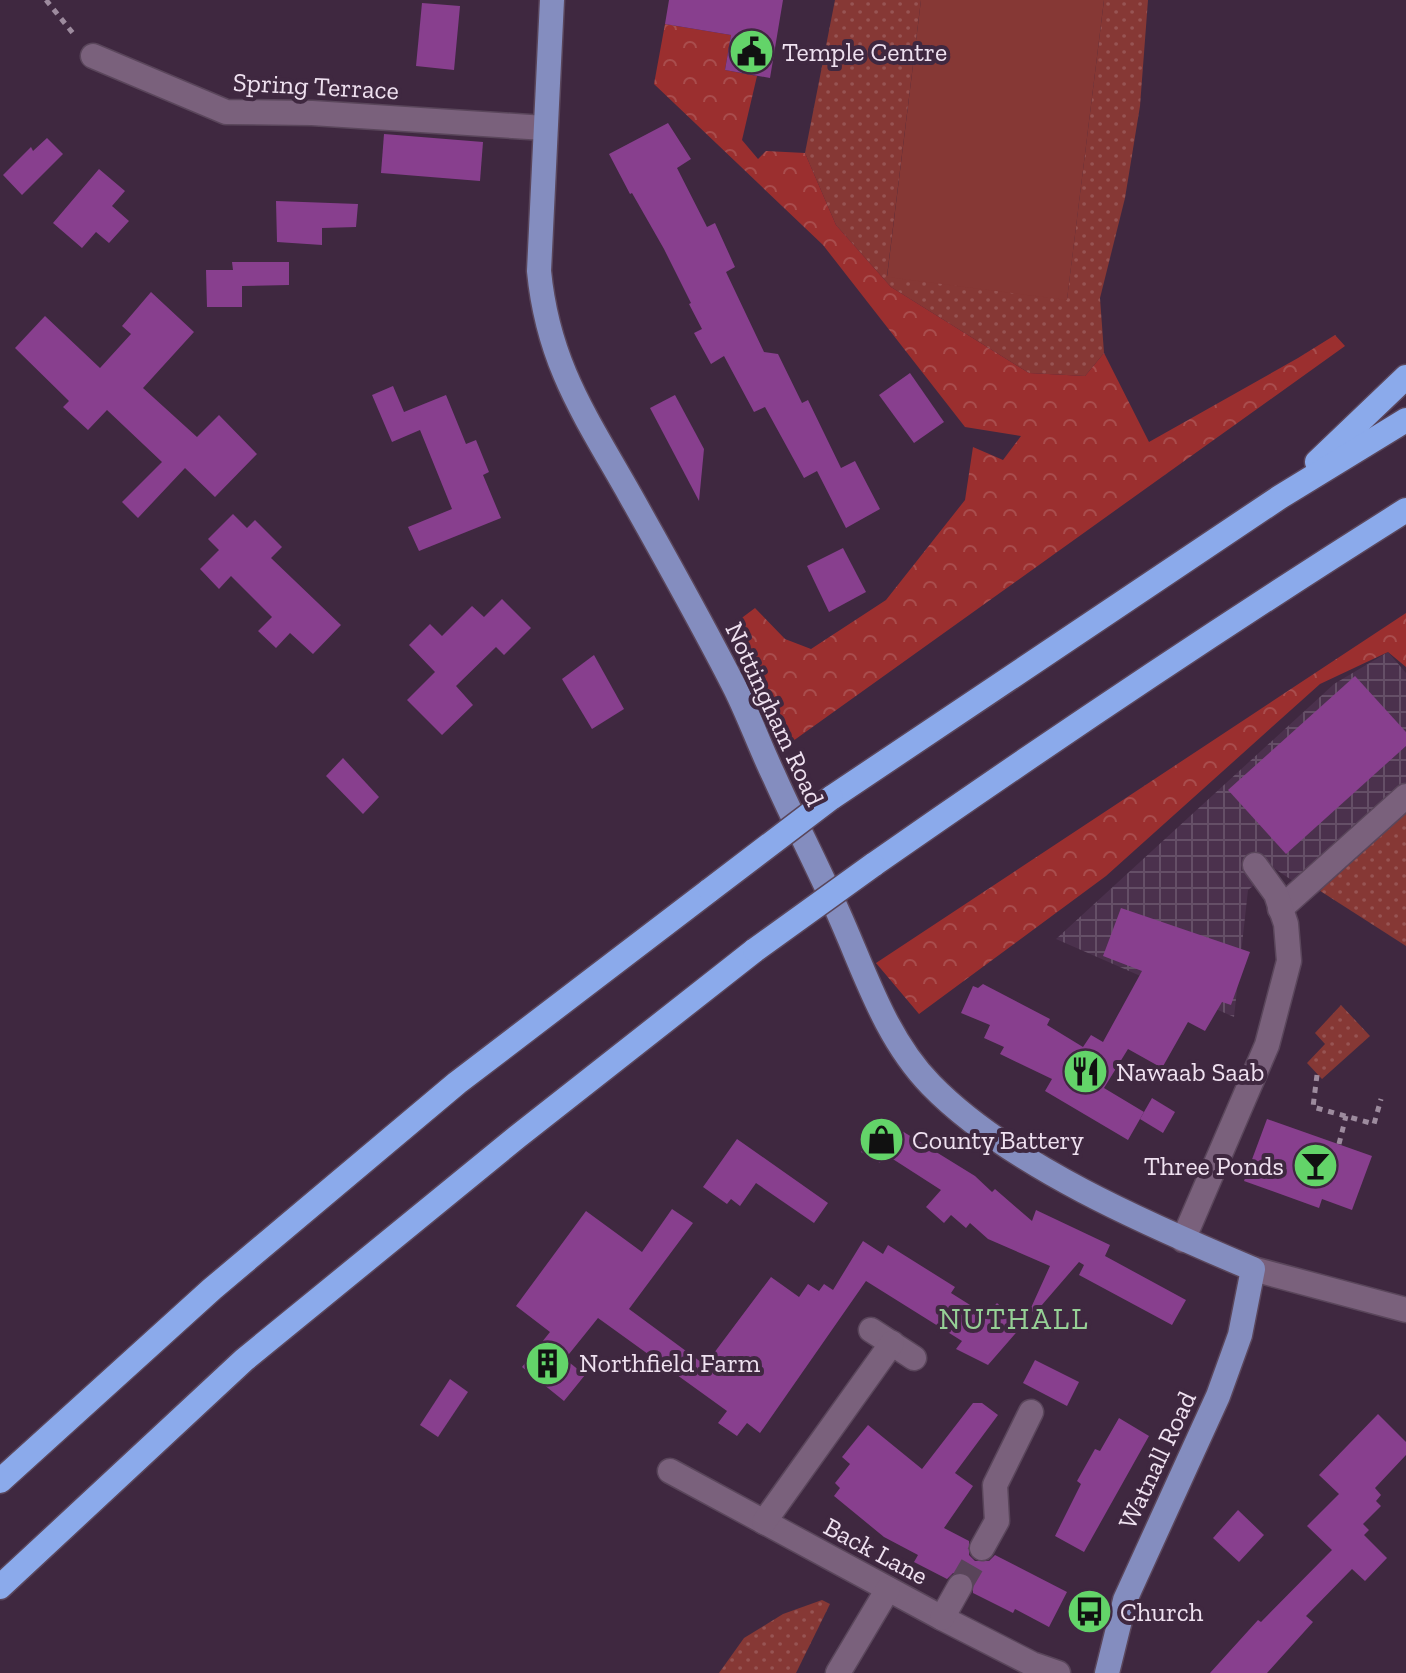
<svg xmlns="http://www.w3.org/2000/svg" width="1406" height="1673" font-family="'Zilla Slab',serif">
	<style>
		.industrial { fill: url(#industrial-grid) }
		.grass { fill: url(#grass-dots) }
		.forest { fill: url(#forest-crowns) }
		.pitch { fill: #863835 }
		.building { fill: #883f8e }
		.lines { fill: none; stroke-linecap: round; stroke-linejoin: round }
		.minor-tunnel { stroke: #59445a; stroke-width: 24; stroke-dasharray: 24 12; stroke-linecap: butt }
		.minor-casing { stroke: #5a465b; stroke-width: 27 }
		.major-casing { stroke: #5a465b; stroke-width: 27 }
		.highway-casing { stroke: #5a465b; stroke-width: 27 }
		.path { stroke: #9d8b9e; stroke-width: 5; stroke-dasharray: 6 6; stroke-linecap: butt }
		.minor { stroke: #7a617c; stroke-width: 24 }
		.major { stroke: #848dbf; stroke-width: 24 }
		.highway { stroke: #8baaeb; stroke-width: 24 }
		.highway-bridge-casing { stroke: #5a465b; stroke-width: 27; stroke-linecap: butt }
		.highway-bridge { stroke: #8baaeb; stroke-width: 24 }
		.labels { text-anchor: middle; stroke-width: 8; stroke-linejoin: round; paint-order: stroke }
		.poi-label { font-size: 26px; fill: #efe1f0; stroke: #3f2840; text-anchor: start }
		.street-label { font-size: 26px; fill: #efe1f0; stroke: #3f2840 }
		.quarter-label { font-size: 30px; letter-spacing: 2px; fill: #96d096; stroke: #3f2840 }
	</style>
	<defs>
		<pattern id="industrial-grid" width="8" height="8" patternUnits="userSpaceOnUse" patternTransform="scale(2)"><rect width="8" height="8" fill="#4b314d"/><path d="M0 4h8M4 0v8" fill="none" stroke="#654f67"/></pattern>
		<pattern id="grass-dots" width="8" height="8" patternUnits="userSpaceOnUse" patternTransform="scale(2)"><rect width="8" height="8" fill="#863835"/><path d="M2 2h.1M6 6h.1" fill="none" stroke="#975453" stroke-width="1.8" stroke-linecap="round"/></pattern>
		<pattern id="forest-crowns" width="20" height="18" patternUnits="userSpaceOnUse" patternTransform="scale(2)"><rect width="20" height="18" fill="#9b2f2f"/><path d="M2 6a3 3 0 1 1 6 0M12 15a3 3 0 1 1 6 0" fill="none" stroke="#a94d4d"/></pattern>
	</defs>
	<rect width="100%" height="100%" fill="#3f2840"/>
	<!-- industrial -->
	<path class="industrial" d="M1388,652L1406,673V788L1302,887L1275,869L1248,890L1234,1017L1056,939L1334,684Z"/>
	<!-- grass -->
	<g class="grass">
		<path d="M835,0H921L887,276L1067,299L1104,0H1148L1140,106L1125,198L1100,298L1104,353L1085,376L1029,373L891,287L836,225L805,153Z"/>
		<path d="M1406,804V946L1314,887Z"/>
		<path d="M1341,1005L1370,1036L1322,1079L1307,1063L1325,1044L1315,1033Z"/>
		<path d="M822,1600L830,1604L796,1673H719L744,1638L783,1614Z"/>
	</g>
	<!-- forest -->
	<g class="forest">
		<path d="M665,24L731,35L725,70L757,76L742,140L758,159L766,151L805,153L836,225L891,287L1029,373L1085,376L1104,353L1149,442L1298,358L1335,335L1345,346L786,746L731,626L755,608L785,639L811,649L886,600L965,500L973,447L1003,460L1021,436L965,427L823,245L654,84Z"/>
		<path d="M1406,613V667L1388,652L1320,684L1106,876L919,1014L876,963Z"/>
	</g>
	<!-- pitch -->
	<path class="pitch" d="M921,0H1104L1067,300L887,277Z"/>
	<!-- building -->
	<g class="building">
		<path d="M669,0H783L770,78L725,70L731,35L665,24Z"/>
		<path d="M422,3L460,6L454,70L416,66Z"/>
		<path d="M668,123L691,159L677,168L707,227L715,223L735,267L726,272L764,352L778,354L802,403L808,400L841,468L855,461L880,509L846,528L817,471L804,478L765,407L754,412L724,356L711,364L694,333L702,329L689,304L691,303L664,249L632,193L630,194L609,154Z"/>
		<path d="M384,134L483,142L480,181L381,173Z"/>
		<path d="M47,138L63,154L22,195L3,175L31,147L33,151Z"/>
		<path d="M99,169L125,191L112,206L129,221L109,243L96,232L82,248L53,223Z"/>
		<path d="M276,201L358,204L356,227L322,228V245L277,242Z"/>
		<path d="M232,262H289V285L242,286V307H207L206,270H233Z"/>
		<path d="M151,292L194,332L143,388L197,437L219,415L257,454L215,497L185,468L138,518L122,502L162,462L107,410L88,430L63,407L69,401L15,348L45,316L100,368L131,334L122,326Z"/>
		<path d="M910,373L944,422L914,443L879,395Z"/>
		<path d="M393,386L404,412L446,395L466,444L476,440L489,472L483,475L501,518L419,551L408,527L452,509L420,430L392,442L372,395Z"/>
		<path d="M675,395L704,449L699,501L650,408Z"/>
		<path d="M233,514L247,528L255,520L282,547L271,558L341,625L313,654L290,633L276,648L258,631L272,617L231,576L219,589L200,569L219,550L208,539Z"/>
		<path d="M843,548L866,592L829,612L807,566Z"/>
		<path d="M502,599L531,628L504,655L496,647L456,686L473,705L442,735L407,700L435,672L409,645L430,624L442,636L472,606L484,617Z"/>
		<path d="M594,655L624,709L592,729L562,679Z"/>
		<path d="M1355,676L1406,732V746L1286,854L1228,790Z"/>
		<path d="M343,758L379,797L363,814L326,776Z"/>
		<path d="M1121,908L1250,952L1231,1005L1222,1002L1205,1031L1188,1022L1162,1068L1128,1049L1104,1088L1144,1112L1128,1140L1045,1091L1052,1079L1000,1054L1004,1047L984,1038L990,1025L961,1013L973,986L978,988L983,984L1050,1019L1047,1025L1083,1047L1091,1035L1103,1042L1142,971L1103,956Z"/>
		<path d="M1152,1098L1175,1112L1163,1133L1140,1119Z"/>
		<path d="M881,1118L975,1176L992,1192L995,1189L1032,1221L1036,1210L1110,1245L1105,1256L1186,1300L1172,1325L1079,1275L1084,1265L1079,1262L1035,1313L1030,1310L1050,1266L988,1239L970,1223L966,1228L951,1215L944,1223L926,1207L941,1190L885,1154L880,1163L861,1152Z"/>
		<path d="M1267,1119L1372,1156L1352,1210L1322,1199L1319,1208L1244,1181Z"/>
		<path d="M737,1139L828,1203L814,1223L756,1183L740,1206L731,1199L727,1204L703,1187Z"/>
		<path d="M672,1209L693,1223L629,1309L705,1365L771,1277L799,1297L808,1284L819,1291L824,1284L833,1290L863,1241L883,1254L888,1245L955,1287L951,1293L986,1315L997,1303L1022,1326L988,1365L956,1349L962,1341L866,1281L760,1433L747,1423L737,1436L718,1423L727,1411L598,1318L565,1359L585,1375L564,1401L522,1367L550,1332L516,1306L586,1211L642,1252Z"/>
		<path d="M1035,1360L1079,1382L1067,1406L1023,1383Z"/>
		<path d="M450,1379L468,1392L438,1437L420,1425Z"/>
		<path d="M973,1403H982L998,1415L955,1473L973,1486L944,1528L969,1541V1555L975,1561H989L995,1555L1067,1592L1049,1627L1015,1609L1013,1613L973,1593V1579L967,1573H953L947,1579L914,1562L918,1555L884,1537L834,1496L840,1488L835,1483L850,1464L842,1457L868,1425L922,1469Z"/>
		<path d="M1378,1414L1406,1442V1455L1375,1488L1381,1495L1376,1501L1381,1506L1363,1524L1369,1530L1364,1535L1387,1558L1365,1581L1352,1569L1306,1616L1313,1622L1267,1673H1210L1258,1620L1261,1622L1332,1550L1307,1526L1339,1494L1319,1475Z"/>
		<path d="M1119,1418L1149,1436L1084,1552L1055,1536L1081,1484L1077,1481L1095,1449L1100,1451Z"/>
		<path d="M1238,1510L1264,1535L1239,1562L1213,1538Z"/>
	</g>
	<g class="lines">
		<!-- minor-tunnel -->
		<path class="minor-tunnel" d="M960,1586L982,1548"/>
		<defs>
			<g id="minor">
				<path d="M93,56L226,112L312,113L545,128"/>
				<path d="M1280,909L1406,796"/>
				<path d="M1183,1240L1267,1045L1289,961L1286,924L1276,894L1255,865"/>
				<path d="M1253,1269L1406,1310"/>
				<path d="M871,1330L914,1358"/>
				<path d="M670,1471L942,1618L1032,1664L1058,1673"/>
				<path d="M764,1522L892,1343"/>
				<path d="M982,1548L997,1521L995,1485L1031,1412"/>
				<path d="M942,1618L960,1586"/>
				<path d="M838,1673L888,1589"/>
			</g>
			<path id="major" d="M552,0L539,271C548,364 586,417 630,495C666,559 702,623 735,688C749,716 760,747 774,776C794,821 817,865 837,910C864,969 884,1037 931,1085C1009,1165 1151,1226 1253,1269L1240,1335L1218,1396L1125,1600L1107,1673"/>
			<g id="highway">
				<path d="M1317,462L1406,377"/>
				<path d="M831,798L1280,497L1406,420"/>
				<path d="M873,865C1048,743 1225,624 1406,510"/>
				<path d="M0,1481L212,1289L457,1083L710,890"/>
				<path d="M0,1587L244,1360L517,1137L755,950"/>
			</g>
		</defs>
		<!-- minor casing -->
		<use href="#minor" class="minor-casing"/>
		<!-- major casing -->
		<use href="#major" class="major-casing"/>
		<!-- highway casing -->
		<use href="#highway" class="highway-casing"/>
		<!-- path -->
		<g class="path">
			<path d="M46,0L76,37"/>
			<path d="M1317,1075L1313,1107L1374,1124L1381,1099"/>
			<path d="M1339,1144L1346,1116"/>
		</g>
		<!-- minor -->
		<use href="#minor" class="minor"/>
		<!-- major -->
		<use href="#major" class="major"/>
		<!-- highway -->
		<use href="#highway" class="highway"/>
		<defs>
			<g id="highway-bridge">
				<path d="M710,890L831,798"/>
				<path d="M755,950L873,865"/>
			</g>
		</defs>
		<!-- highway-bridge casing -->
		<use href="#highway-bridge" class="highway-bridge-casing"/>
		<!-- highway-bridge -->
		<use href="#highway-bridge" class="highway-bridge"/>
	</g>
	<!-- icons -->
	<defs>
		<symbol id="civic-disc" viewBox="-11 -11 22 22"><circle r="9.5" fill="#63d469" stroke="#3f2840"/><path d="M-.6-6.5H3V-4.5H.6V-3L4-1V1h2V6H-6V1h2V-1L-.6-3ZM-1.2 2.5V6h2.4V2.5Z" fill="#111"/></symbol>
		<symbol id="restaurant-disc" viewBox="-11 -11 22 22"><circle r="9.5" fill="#63d469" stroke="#3f2840"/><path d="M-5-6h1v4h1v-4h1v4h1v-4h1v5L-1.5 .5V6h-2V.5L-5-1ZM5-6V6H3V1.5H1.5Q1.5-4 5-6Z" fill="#111"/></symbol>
		<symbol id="shop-disc" viewBox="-11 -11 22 22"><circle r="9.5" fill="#63d469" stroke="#3f2840"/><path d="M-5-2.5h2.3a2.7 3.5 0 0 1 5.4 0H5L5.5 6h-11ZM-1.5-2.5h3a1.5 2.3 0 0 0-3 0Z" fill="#111"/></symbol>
		<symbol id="bar-disc" viewBox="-11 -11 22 22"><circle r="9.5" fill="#63d469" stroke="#3f2840"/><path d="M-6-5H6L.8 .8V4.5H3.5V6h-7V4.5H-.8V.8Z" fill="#111"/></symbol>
		<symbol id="building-disc" viewBox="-11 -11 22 22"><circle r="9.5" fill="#63d469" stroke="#3f2840"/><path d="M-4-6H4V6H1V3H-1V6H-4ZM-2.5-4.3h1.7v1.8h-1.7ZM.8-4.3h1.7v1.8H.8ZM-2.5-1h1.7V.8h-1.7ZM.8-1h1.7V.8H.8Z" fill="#111"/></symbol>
		<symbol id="bus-disc" viewBox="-11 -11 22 22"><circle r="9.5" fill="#63d469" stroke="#3f2840"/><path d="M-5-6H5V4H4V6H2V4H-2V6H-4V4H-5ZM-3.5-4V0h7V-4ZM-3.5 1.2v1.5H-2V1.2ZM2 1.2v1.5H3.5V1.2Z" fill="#111"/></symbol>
	</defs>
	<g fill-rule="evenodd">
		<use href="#civic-disc" x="726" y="26" width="51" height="51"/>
		<use href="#restaurant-disc" x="1060" y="1046" width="51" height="51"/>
		<use href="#shop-disc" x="856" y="1114" width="51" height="51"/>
		<use href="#bar-disc" x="1290" y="1140" width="51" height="51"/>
		<use href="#building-disc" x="522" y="1338" width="51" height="51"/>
		<use href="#bus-disc" x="1064" y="1586" width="51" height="51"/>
	</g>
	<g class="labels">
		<!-- poi labels -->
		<g class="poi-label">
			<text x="782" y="61">Temple Centre</text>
			<text x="1116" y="1081">Nawaab Saab</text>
			<text x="912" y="1149">County Battery</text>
			<text x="1284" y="1175" text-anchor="end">Three Ponds</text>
			<text x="579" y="1372">Northfield Farm</text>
			<text x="1120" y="1621">Church</text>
		</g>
		<!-- street labels -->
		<g class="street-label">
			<text transform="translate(316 86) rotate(3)" y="9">Spring Terrace</text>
			<text transform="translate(775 714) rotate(65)" y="9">Nottingham Road</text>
			<text transform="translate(1157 1460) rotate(-65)" y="9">Watnall Road</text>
			<text transform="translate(876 1551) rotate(28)" y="9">Back Lane</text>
		</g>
		<!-- quarter labels -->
		<g class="quarter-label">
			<text x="1014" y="1329">NUTHALL</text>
		</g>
	</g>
</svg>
